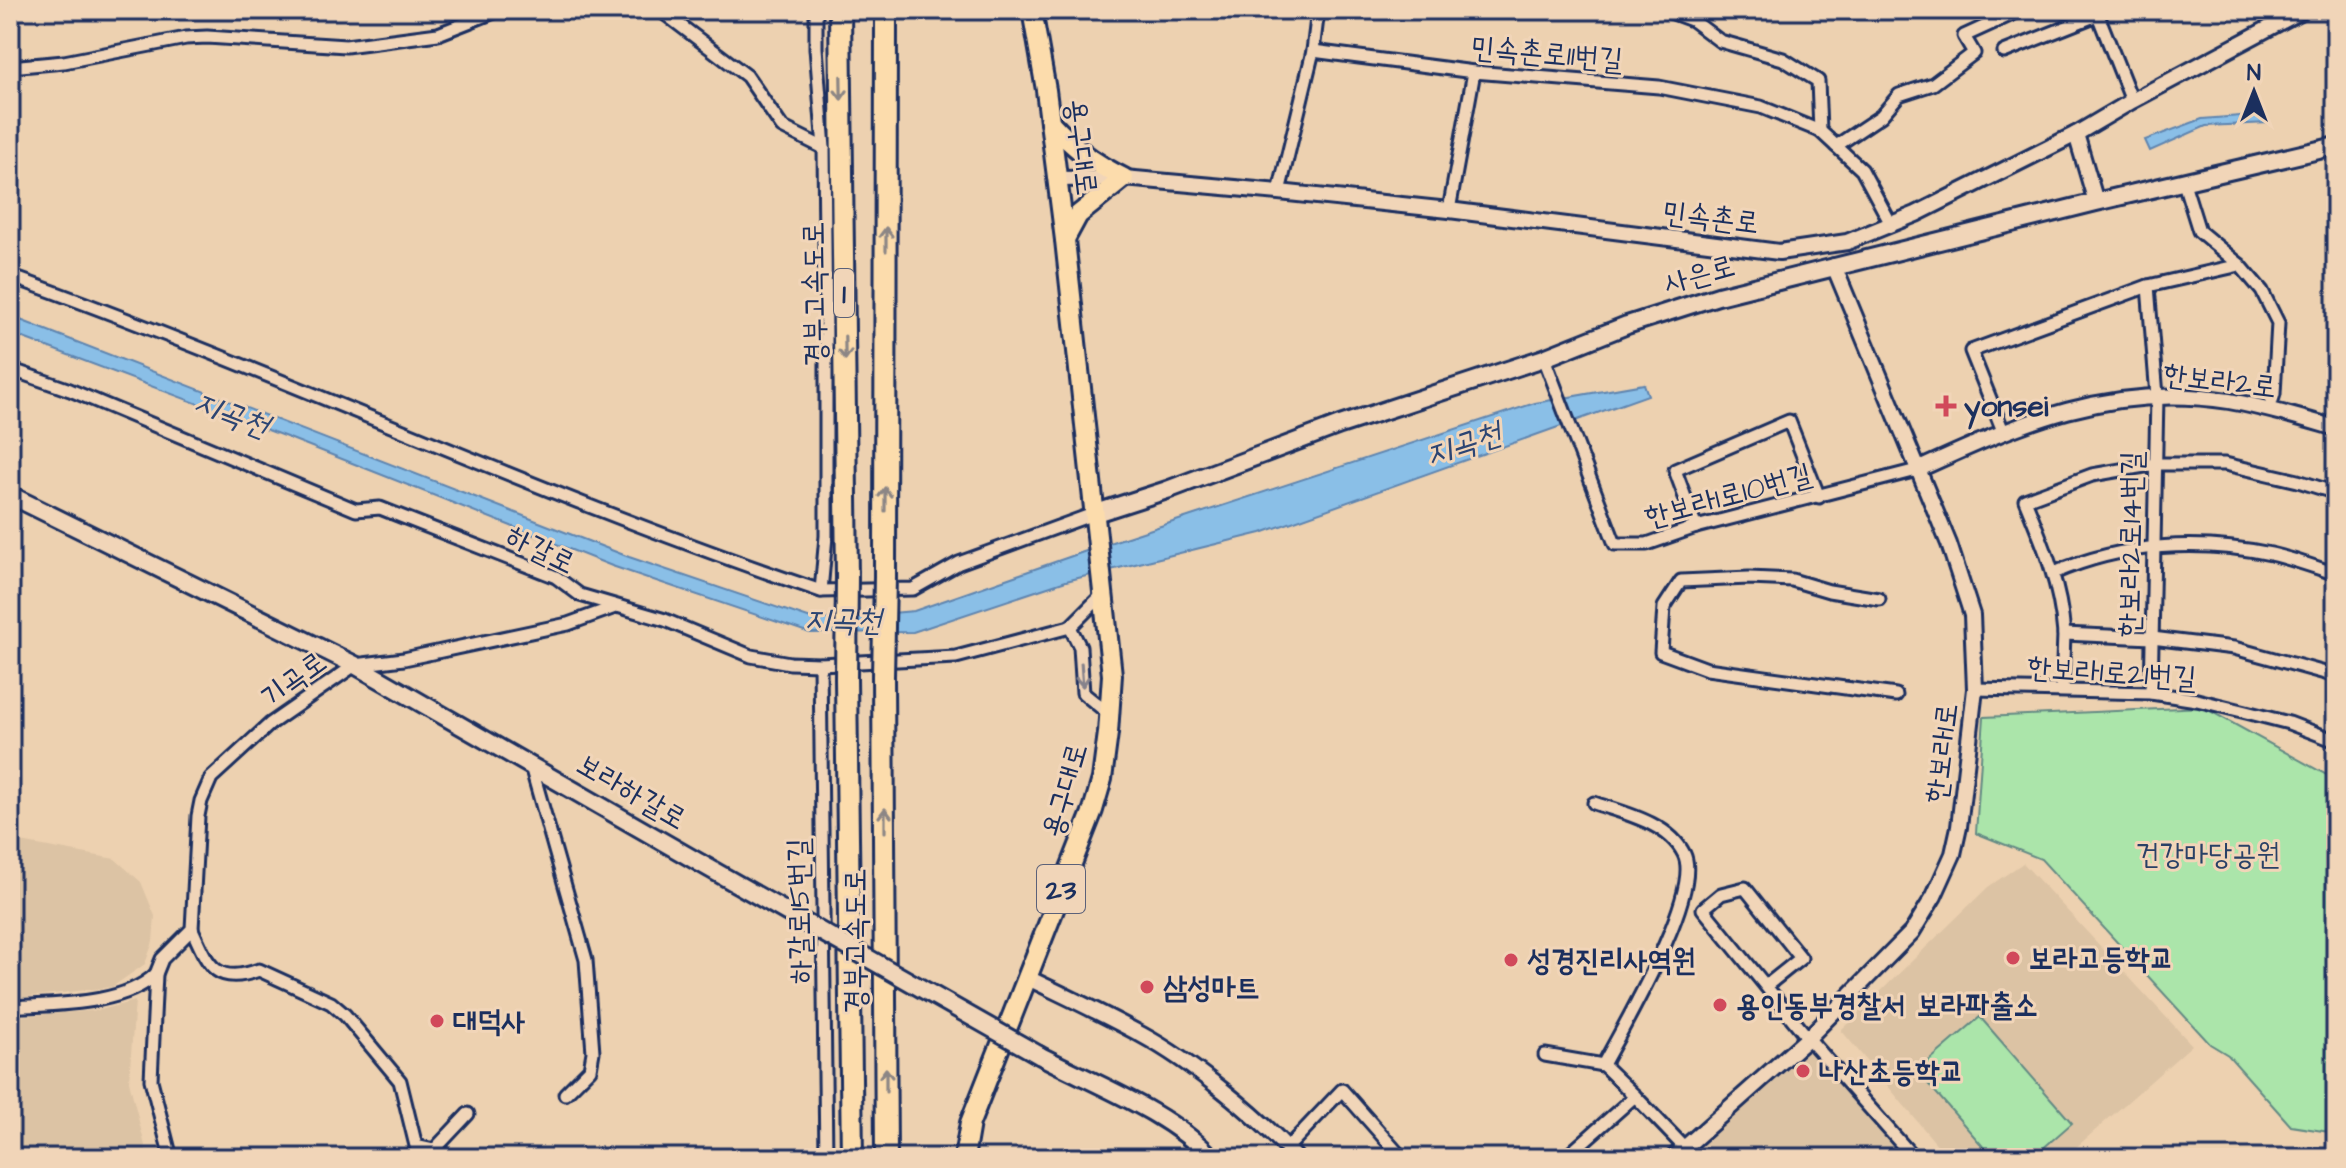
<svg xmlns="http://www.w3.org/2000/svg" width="2346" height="1168" font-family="'Architects Daughter','Poor Story',sans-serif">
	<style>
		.built { fill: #dcc3a4 }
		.green { fill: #abe5aa; stroke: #638a84; stroke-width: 2 }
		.water { fill: #8abfe7; stroke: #5e85b0; stroke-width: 2 }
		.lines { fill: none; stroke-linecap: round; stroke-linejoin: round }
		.minor-casing { stroke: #1b2f5e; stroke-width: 17 }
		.tertiary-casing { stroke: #1b2f5e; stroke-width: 20 }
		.secondary-casing { stroke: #1b2f5e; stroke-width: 22 }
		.primary-casing { stroke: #1b2f5e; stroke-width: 24 }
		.motorway-casing { stroke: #1b2f5e; stroke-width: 26 }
		.minor { stroke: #f1d5b8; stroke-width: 11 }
		.tertiary { stroke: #f1d5b8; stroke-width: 14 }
		.secondary { stroke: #f1d5b8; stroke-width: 16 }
		.primary { stroke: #fcdcac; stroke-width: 18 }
		.motorway { stroke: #fcdcac; stroke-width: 20 }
		.secondary-bridge-casing { stroke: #1b2f5e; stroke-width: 22; stroke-linecap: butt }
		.motorway-bridge-casing { stroke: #1b2f5e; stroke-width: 26; stroke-linecap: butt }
		.secondary-bridge { stroke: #f1d5b8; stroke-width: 16 }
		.motorway-bridge { stroke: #fcdcac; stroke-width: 20 }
		.oneway { stroke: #8c8685 }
		.oneway2 { stroke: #86828b }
		.poi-dot { fill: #d1495b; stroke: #f1d5b8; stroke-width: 3 }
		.labels { text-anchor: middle; stroke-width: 6; stroke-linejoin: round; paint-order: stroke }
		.shield { fill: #f1d5b8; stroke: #5b6179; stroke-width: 2 }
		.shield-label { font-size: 28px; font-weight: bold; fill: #1b2f5e }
		.street-label { font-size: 30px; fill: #1b2f5e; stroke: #f1d5b8 }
		.poi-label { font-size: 30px; font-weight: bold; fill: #1b2f5e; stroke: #f1d5b8; text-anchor: start }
		.park-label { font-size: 30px; fill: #294166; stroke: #f1d5b8 }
		.water-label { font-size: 32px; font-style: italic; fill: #2c4573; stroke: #f1d5b8 }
	</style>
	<rect width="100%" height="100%" fill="#edd1b0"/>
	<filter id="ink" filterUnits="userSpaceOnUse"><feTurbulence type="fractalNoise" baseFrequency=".0125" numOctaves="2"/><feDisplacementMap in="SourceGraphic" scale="16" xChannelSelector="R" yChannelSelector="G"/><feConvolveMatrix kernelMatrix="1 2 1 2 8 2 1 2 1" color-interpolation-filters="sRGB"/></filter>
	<g filter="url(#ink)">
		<!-- built -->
		<g class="built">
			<path d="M10,840L115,859L141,882L155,916L153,942L145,964L112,987L10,999Z"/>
			<path d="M2023,863L2192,1045L2064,1158H1948L1841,1030L1988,887Z"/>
			<path d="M135,1001L129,1081L148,1158H10V1017L100,1010Z"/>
			<path d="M1808,1038L1914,1158H1673Z"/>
		</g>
		<!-- green -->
		<g class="green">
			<path d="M2203,707L2336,780V1133L2291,1126L2228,1055L2210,1044L2041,859L1976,833L1984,717Z"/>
			<path d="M1980,1017L2072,1123L2032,1158H1993L1917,1071Z"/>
		</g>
		<!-- water -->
		<g class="water">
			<path d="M2266,114L2268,123L2206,126L2150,151L2145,140L2202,119Z"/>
			<path d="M10,316L629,557L814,620L914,611L1112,542L1535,403L1644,384L1648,395L1261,533L1066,581L913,632L810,633L612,566L289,438L10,333Z"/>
		</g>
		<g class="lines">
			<defs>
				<g id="minor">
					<path d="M660,10L747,76L782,127L824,148"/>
					<path d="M816,10V48L824,148L826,339V536L821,591L913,589L959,563L1096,513"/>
					<path d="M1665,10L1692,20L1720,41L1783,59L1818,81L1820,131"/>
					<path d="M2096,10L2132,101"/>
					<path d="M1313,51L1318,10"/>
					<path d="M2004,52L2097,15"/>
					<path d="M10,67L64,62L186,38L207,37L346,46L438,34L499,10"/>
					<path d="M1836,146L1881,116L1899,95L1933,84L1974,53L1964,36L2021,10"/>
					<path d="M2184,183L2199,231L2240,265L2262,291L2278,323L2274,394L2269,410"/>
					<path d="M1279,192L1313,51L1474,72L1659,87L1761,107L1820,131L1862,170L1891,224"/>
					<path d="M1449,210L1474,72"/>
					<path d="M10,276C283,374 546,499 821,591"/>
					<path d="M2148,286L2157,396L2151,693"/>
					<path d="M1544,358L1615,544H1647L1696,527L1917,470"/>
					<path d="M10,369L70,390L356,510L380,508L556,577L580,595L665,620L751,656L790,663L820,664L956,657L1070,627"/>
					<path d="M2003,431L1971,351L2148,286L2240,265"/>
					<path d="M2336,493L2298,481L2225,464H2156L2092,475L2025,500C2044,546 2060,584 2064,634L2152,638L2234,648L2336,676"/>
					<path d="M1696,527L1675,470L1789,421L1819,497"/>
					<path d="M2054,573C2123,543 2199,539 2271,554C2293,559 2315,567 2336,574"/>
					<path d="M1879,599L1829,591L1792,580L1749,578L1681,581L1664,607L1661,652L1707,669L1896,695"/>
					<path d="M1070,627L1080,647L1083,693L1109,714"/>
					<path d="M1070,627L1103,594"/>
					<path d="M820,664L826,1158"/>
					<path d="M1975,689L2151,693L2197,700L2246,712L2289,723L2336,741"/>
					<path d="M2062,689L2064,634"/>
					<path d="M531,766L586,960L593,1052L590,1069L565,1094"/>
					<path d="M1594,803C1624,813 1669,823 1684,854C1703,892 1623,1027 1603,1065"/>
					<path d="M192,929C208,965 215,986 259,970L331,1003L345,1015L400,1081L416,1146L434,1150L468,1114"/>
					<path d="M1766,986L1801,958L1745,888L1721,894L1703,909L1808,1038L1914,1158"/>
					<path d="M10,1007C54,1004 123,1006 156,974"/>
					<path d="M1545,1055L1603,1065L1635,1096"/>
					<path d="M1287,1148L1342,1090L1402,1158"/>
					<path d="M171,1158L151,1080L156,974L162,959L192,929L198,816L201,801L211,778L270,724L355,665L404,659L568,624L615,607"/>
					<path d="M1565,1158L1635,1096L1685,1148"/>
				</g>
				<g id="tertiary">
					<path d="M2076,134L2096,202"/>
					<path d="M1057,179L1124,178L1279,192L1449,210L1779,252L1847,242L1916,214L2076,134L2132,101L2303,10"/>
					<path d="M1917,470C2020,423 2111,382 2229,401C2265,407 2301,418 2336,428"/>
					<path d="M1026,977C1065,996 1104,1014 1142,1035C1190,1061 1260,1117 1296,1158"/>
					<path d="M1673,1158L1808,1038L1912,932L1934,896L1953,854L1959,827L1975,689L1972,615L1949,544L1834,266"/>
				</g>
				<g id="secondary">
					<path d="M10,495L355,665L700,863"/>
					<path d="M1096,513L1167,490L1340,425L1544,358L1627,325L1718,296L2096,202L2336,146"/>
					<path d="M1039,1055C1096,1085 1168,1111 1212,1158"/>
				</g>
				<g id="primary">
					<path d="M1050,122C1074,148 1093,163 1124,178L1078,215L1065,239"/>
					<path d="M964,1158L970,1123L1093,810L1102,779L1108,733L1112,675L1065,240L1046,90L1032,10"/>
				</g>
				<g id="motorway">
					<path d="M840,10L847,577"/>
					<path d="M885,577L886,10"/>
					<path d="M883,676L886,1158"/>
					<path d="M846,678L852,1158"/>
				</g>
			</defs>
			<!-- minor casing -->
			<use href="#minor" class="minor-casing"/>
			<!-- tertiary casing -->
			<use href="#tertiary" class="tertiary-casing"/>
			<!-- secondary casing -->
			<use href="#secondary" class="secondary-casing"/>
			<!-- primary casing -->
			<use href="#primary" class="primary-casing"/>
			<!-- motorway casing -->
			<use href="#motorway" class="motorway-casing"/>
			<!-- minor -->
			<use href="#minor" class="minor"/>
			<!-- tertiary -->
			<use href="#tertiary" class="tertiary"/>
			<!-- secondary -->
			<use href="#secondary" class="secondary"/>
			<!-- primary -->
			<use href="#primary" class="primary"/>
			<!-- motorway -->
			<use href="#motorway" class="motorway"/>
			<defs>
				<path id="secondary-bridge" d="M700,863L1039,1055"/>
				<g id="motorway-bridge">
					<path d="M883,676L885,577"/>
					<path d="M846,678L847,577"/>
				</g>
			</defs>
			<!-- secondary-bridge casing -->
			<use href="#secondary-bridge" class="secondary-bridge-casing"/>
			<!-- motorway-bridge casing -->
			<use href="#motorway-bridge" class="motorway-bridge-casing"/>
			<!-- secondary-bridge -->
			<use href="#secondary-bridge" class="secondary-bridge"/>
			<!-- motorway-bridge -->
			<use href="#motorway-bridge" class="motorway-bridge"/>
		</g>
		<!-- one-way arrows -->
		<defs><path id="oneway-shaft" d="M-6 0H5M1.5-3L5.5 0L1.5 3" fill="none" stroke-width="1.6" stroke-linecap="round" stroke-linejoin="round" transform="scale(2)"/></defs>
		<g class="oneway">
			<use href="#oneway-shaft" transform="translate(841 88) rotate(89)"/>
			<use href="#oneway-shaft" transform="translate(886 239) rotate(-90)"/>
			<use href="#oneway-shaft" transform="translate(845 348) rotate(89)"/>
			<use href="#oneway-shaft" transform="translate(885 499) rotate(-90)"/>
			<use href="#oneway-shaft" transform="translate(885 820) rotate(-90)"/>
			<use href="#oneway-shaft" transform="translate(886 1080) rotate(-90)"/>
		</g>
		<use class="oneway2" href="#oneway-shaft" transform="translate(1082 675) rotate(86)"/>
	</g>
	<!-- markers -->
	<g class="poi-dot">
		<path d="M1942 394h8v8h8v8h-8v8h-8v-8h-8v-8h8z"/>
		<circle cx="2013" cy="958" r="8"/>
		<circle cx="1511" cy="960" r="8"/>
		<circle cx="1147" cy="987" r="8"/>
		<circle cx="1720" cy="1005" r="8"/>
		<circle cx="437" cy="1021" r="8"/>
		<circle cx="1803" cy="1071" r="8"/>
	</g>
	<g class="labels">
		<!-- shield labels -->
		<g class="shield">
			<rect x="834" y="269" width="20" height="48" rx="6"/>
			<rect x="1037" y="865" width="48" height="48" rx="6"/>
		</g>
		<g class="shield-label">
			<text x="844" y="303">1</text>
			<text x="1061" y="899">23</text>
		</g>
		<!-- street labels -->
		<g class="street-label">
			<text transform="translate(1547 53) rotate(5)" y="10">민속촌로11번길</text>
			<text transform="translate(1082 147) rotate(83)" y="10">용구대로</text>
			<text transform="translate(1711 217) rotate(7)" y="10">민속촌로</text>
			<text transform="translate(1699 274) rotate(-16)" y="10">사은로</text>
			<text transform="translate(814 294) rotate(-91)" y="10">경부고속도로</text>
			<text transform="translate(2220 380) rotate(7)" y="10">한보라2로</text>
			<text transform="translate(1728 495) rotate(-15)" y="10">한보라1로10번길</text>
			<text transform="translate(2130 544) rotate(-89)" y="10">한보라2로14번길</text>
			<text transform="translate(541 549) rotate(26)" y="10">하갈로</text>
			<text transform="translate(2112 672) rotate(4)" y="10">한보라1로21번길</text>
			<text transform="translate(293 679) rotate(-36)" y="10">기곡로</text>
			<text transform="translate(1941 753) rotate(-83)" y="10">한보라1로</text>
			<text transform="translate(1064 790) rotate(-74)" y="10">용구대로</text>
			<text transform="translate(632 791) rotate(30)" y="10">보라하갈로</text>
			<text transform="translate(799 911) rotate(-91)" y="10">하갈로15번길</text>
			<text transform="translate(855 941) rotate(-90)" y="10">경부고속도로</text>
		</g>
		<!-- poi labels -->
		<g class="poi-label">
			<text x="1964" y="416">yonsei</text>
			<text x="2029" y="968">보라고등학교</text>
			<text x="1527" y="970">성경진리사역원</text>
			<text x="1163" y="997">삼성마트</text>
			<text x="1736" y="1015">용인동부경찰서 보라파출소</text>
			<text x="453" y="1031">대덕사</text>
			<text x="1819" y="1081">나산초등학교</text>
		</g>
		<!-- park labels -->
		<g class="park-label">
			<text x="2208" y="864">건강마당공원</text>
		</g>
		<!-- water labels -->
		<g class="water-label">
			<text transform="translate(232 413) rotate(21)" y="11">지곡천</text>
			<text transform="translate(1463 443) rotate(-18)" y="11">지곡천</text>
			<text transform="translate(843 619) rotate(1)" y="11">지곡천</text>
		</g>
	</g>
	<!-- margin -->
	<rect width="2346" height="1168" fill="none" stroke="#f1d5b8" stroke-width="40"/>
	<rect x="20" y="20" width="2306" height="1128" fill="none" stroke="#1b2f5e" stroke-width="3" filter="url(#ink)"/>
	<!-- north arrow -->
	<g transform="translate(2254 92)" stroke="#f1d5b8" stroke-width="6" paint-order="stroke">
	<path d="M0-6L14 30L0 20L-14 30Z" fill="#1b2f5e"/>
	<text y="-12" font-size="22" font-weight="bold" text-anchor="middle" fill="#1b2f5e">N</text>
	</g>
</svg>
